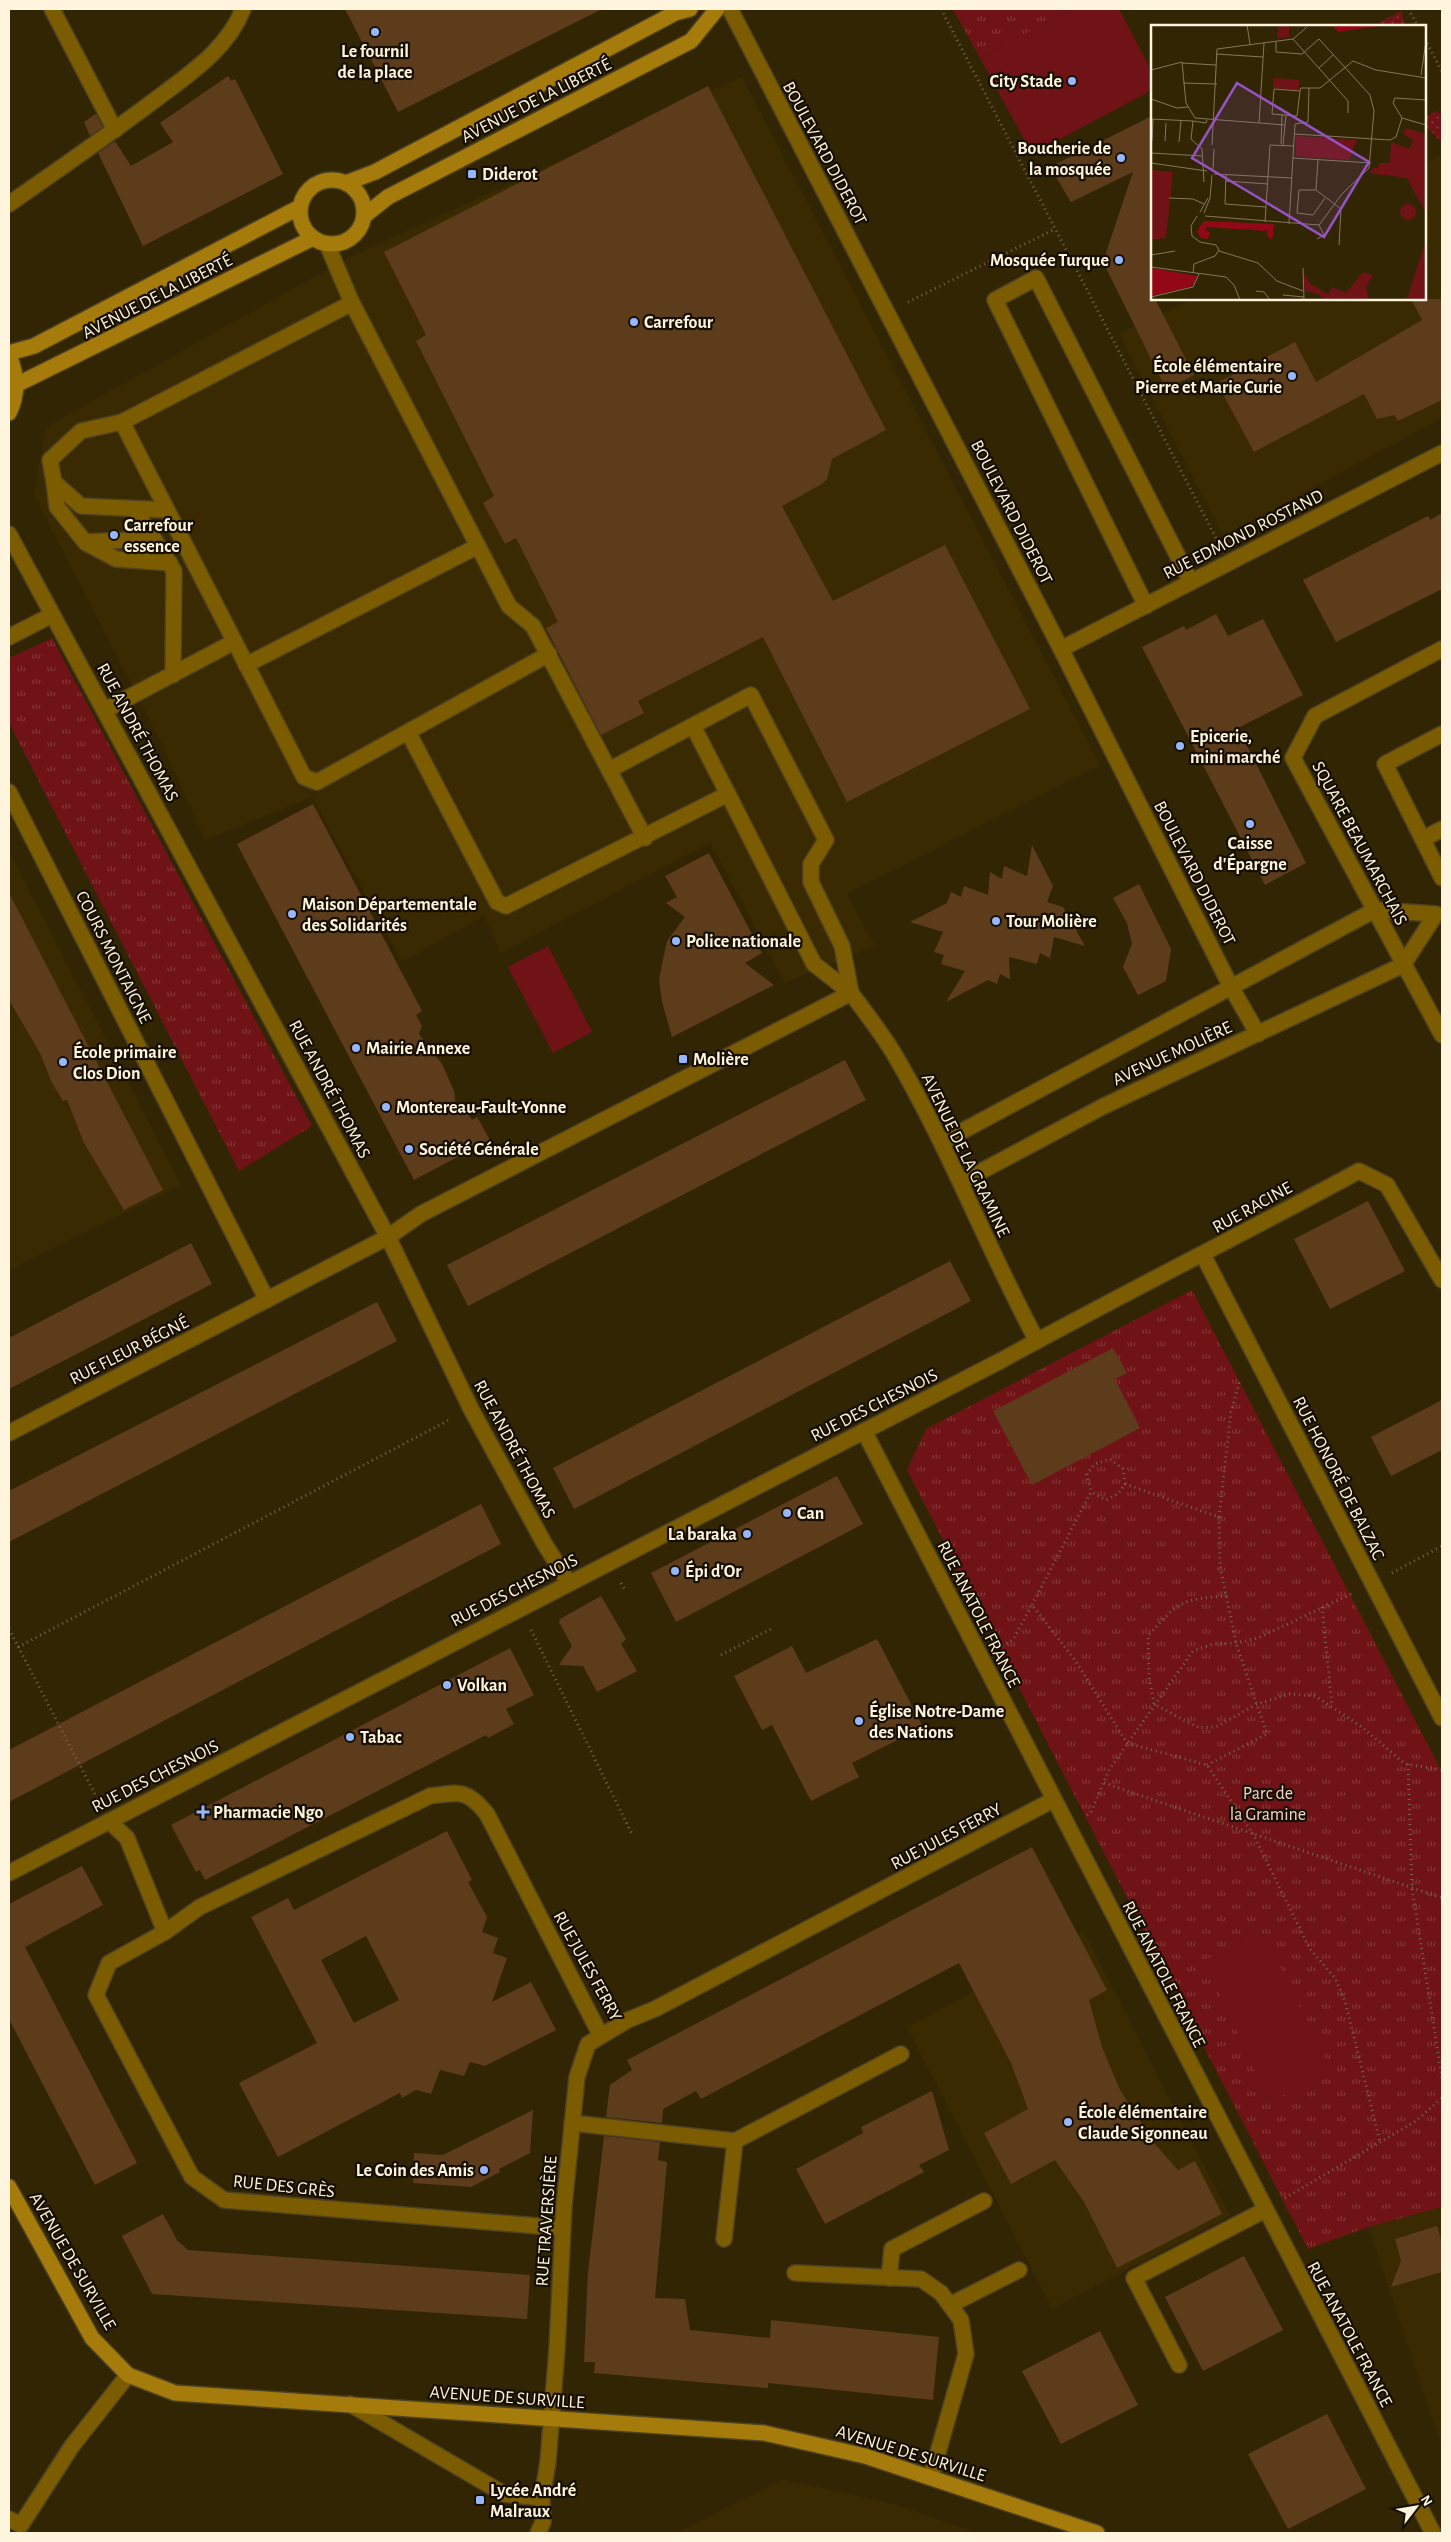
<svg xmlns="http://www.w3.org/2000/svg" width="1451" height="2542" font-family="'Alegreya Sans',sans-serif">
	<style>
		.built { fill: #3a2a01 }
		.grass { fill: url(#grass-dots) }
		.park { fill: url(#park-tufts) }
		.pitch { fill: #701316 }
		.building { fill: #5d3c1b; fill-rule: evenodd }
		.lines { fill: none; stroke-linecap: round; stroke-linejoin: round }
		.lane-casing { stroke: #4f4222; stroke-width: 18 }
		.street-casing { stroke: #4f4222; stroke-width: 18 }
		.secondary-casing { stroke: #4f4222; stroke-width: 18 }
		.path { stroke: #736749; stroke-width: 3; stroke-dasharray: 1 4; stroke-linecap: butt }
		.lane { stroke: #7c5c01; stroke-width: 15 }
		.street { stroke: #7c5c01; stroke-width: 15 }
		.secondary { stroke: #a57c0b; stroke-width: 15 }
		.poi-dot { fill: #96b6fd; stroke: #160f01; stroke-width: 2 }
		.labels { text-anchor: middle; stroke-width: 4.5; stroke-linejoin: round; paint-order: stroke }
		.poi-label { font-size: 18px; font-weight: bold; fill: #fff4dd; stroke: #160f01; text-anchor: start }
		.street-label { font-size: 18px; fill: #fff4dd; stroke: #160f01 }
		.park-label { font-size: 18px; fill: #f4d2ce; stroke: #160f01 }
		.inset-road { fill: none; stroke: #84785b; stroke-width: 1 }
		.view { fill: #9554c5; fill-opacity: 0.15; stroke: #9554c5; stroke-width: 2.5 }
		.inset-edge { fill: none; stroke: #fff4dd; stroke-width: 2.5 }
	</style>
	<defs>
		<pattern id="grass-dots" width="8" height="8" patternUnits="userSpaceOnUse" patternTransform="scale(1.25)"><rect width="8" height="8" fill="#701316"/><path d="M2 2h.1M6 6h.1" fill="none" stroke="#853637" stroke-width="1.8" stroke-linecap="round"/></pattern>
		<pattern id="park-tufts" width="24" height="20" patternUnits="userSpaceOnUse" patternTransform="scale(1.25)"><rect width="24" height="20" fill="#701316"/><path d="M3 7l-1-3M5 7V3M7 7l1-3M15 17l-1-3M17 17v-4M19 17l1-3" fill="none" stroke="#853637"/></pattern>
	</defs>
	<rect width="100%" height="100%" fill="#322504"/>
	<!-- built -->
	<g class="built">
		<path d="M742,77L1100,765L847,894L875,946L785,983L710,843L501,953L484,916L402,962L312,797L205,840L157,734L34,495L46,427L350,257Z"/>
		<path d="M1439,156L1442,163V418L1223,536L1119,333L1194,299H1425V164Z"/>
		<path d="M9,851L181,1185L9,1270Z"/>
		<path d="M1084,1932L1230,2216L1052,2309L907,2027Z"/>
		<path d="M1442,2207V2447L1368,2227Z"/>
		<path d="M783,2479L894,2504L977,2533H676Z"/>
	</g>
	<!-- grass -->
	<g class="grass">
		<path d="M1401,11L1405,26L1375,25Z"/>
		<path d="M1437,111L1442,115V143L1425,125V117Z"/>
	</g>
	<!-- park -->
	<g class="park">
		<path d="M953,9H1072L980,58Z"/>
		<path d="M52,638L312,1126L239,1171L9,723V658Z"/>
		<path d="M1192,1290L1442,1772V2207L1368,2227L1308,2249L907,1470L926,1429Z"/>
	</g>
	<!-- pitch -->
	<g class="pitch">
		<path d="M1072,9H1119L1152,72V90L1032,154L980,58Z"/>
		<path d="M548,946L592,1032L553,1053L508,967Z"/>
		<path d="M1265,1936L1332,2074L1269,2101L1204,1960Z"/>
	</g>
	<!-- building -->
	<g class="building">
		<path d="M345,9H602L398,112Z"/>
		<path d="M228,76L231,81L235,79L283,174L143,246L98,153L115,141L131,166L173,142L160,123Z"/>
		<path d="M708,86L886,430L832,459L827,479L822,484L782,506L833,601L945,545L1030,709L847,802L763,637L638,701L644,713L601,735L546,628L558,622L516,538L505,544L483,503L494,496L416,341L426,335L384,252Z"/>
		<path d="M96,114L103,127L90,136L84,122Z"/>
		<path d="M1152,116V299H1155L1194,375L1166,389L1103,262L1133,172L1071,202L1050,167Z"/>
		<path d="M1411,299H1442V400L1398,421L1394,415L1377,419L1364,394L1254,452L1217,383L1295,342L1316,382L1422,320Z"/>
		<path d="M1442,513V589L1336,642L1303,580L1428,516L1430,520Z"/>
		<path d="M1216,614L1228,636L1263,619L1303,695L1238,728L1306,863L1265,885L1142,647L1184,626L1186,630Z"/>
		<path d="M313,804L422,1011L416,1015L422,1026L419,1034L442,1064L454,1091L456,1106L464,1108L472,1120L477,1117L490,1140L414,1180L237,844Z"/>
		<path d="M1032,845L1053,886L1047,902L1063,907L1085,946L1054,937L1050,958L1040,953L1037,964L1009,957L1010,979L1000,974L997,984L988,980L946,1002L965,971L941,964L944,955L934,952L943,932L910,922L947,903L951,892L961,897L964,886L988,895L990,872L1002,879L1004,866L1027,876Z"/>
		<path d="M709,853L762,953L745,963L774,985L672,1037L662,1002L659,979L667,941L685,917L666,903L677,897L665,876Z"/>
		<path d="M1139,884L1171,949L1166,981L1138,995L1123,967L1132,944L1127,923L1113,898Z"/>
		<path d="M9,893L163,1190L124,1210L84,1143L67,1100L63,1101L51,1081L41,1055L9,1000Z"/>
		<path d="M845,1060L866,1100L468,1306L447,1265Z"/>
		<path d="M1368,1201L1405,1271L1330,1309L1294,1239Z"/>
		<path d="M191,1243L212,1284L9,1389V1338Z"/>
		<path d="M950,1261L971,1301L574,1509L553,1468Z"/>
		<path d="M377,1302L397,1341L9,1542V1491Z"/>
		<path d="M1113,1348L1127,1373L1115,1379L1140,1428L1032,1485L993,1411Z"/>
		<path d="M1442,1400V1450L1391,1476L1371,1437Z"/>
		<path d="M837,1476L863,1524L676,1622L651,1573Z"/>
		<path d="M481,1504L501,1544L9,1802V1750Z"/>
		<path d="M601,1596L626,1639L621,1644L637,1671L597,1692L583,1666L559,1665L572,1646L559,1622L560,1619Z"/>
		<path d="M877,1639L923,1727L852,1763L859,1777L811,1801L772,1725L762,1730L734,1676L792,1646L806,1673Z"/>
		<path d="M510,1648L534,1695L506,1709L514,1724L488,1738L486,1735L205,1880L200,1870L196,1872L171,1825Z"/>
		<path d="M447,1831L472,1880L468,1882L487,1917L482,1932L498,1938L493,1953L507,1958L492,2002L531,1982L556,2030L485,2066L470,2062L464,2076L440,2070L431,2094L416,2090L402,2098L400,2093L278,2157L239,2083L317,2043L251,1917L288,1898L294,1910ZM366,1936L399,2000L354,2023L321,1960Z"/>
		<path d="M1032,1847L1107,1990L1089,2000L1102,2047L1120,2090L1154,2143L1178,2170L1195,2161L1222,2214L1117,2268L1084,2202L1055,2160L1011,2184L984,2133L1028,2109L1011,2063L959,1963L701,2099L696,2091L663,2109L662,2123L606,2117L610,2085L632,2070L627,2060Z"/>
		<path d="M82,1866L103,1905L25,1947L137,2163L95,2185L9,2019V1904Z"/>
		<path d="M932,2091L949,2150L919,2165L924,2172L825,2224L796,2169L863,2133L861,2127Z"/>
		<path d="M533,2110L530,2153L499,2169L500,2172L471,2187L413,2183L414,2153L443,2155Z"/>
		<path d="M604,2136L660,2142L658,2160L667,2162L655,2298L685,2299L690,2330L770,2338L771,2320L939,2337L933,2400L768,2383V2388L594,2373L595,2362H584L588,2272Z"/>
		<path d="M163,2214L177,2240L188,2250L530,2275L527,2319L152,2294L122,2236Z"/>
		<path d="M1437,2226L1442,2243V2272L1391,2287L1401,2261L1395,2239Z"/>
		<path d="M1244,2256L1283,2330L1203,2371L1165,2297Z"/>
		<path d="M1100,2331L1138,2405L1061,2444L1022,2371Z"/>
		<path d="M1327,2414L1366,2489L1288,2529L1248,2454Z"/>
	</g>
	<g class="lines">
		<defs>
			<g id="lane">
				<path d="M327,244L352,303L509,606L533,626L645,838"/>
				<path d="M352,303L122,422L304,777L317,782L549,654"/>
				<path d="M122,422L81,431L50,460L54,482L81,506L167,510"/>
				<path d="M54,482L57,507L85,542L154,539L174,571L173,675"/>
				<path d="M134,509L154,539"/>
				<path d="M86,543L116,559L170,563"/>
				<path d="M1146,606L995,300L1036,278L1191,582"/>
				<path d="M246,665L478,546"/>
				<path d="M105,710L234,642"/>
				<path d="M693,726L728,794"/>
				<path d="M408,732L497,902L506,906L728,794L814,964L851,993"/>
				<path d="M1442,734L1385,764L1442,878"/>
				<path d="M609,770L751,695L826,840L811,864V882L842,946L851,993"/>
				<path d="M1423,839L1442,829"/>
				<path d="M1375,910L1436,914L1403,965"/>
				<path d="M572,2123L735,2141"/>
				<path d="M724,2239L735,2141L901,2054"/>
				<path d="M795,2273L921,2279L941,2293L961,2320L966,2354L931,2477"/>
				<path d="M889,2278L892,2249L984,2201"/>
				<path d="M950,2305L1019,2270"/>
				<path d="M1179,2365L1134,2278L1265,2210"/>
				<path d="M350,2404L504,2494L542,2498"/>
			</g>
			<g id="street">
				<path d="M52,9L115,130"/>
				<path d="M730,9L1061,649L1231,987L1258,1034"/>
				<path d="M9,204C58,170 107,136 155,100C188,75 228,49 243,9"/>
				<path d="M9,534L388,1237L471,1409L544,1543L569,1583"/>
				<path d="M9,637L52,615"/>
				<path d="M1061,649L1442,453"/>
				<path d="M1442,649L1315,716L1293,758L1442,1035"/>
				<path d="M9,792L267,1300"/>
				<path d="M942,1142L1375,910"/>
				<path d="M961,1182L1102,1107L1403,965"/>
				<path d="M1203,1255L1442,1718"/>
				<path d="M864,1431L1433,2533"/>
				<path d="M9,1433L388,1237L421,1214L851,993C865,1012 880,1031 893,1052C948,1145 986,1246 1037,1341"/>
				<path d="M109,1821L127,1838L165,1932"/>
				<path d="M9,1873L1002,1360C1120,1295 1241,1235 1359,1171L1387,1185L1442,1280"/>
				<path d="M562,2228L224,2200L192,2177L96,1995L109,1963L165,1932L200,1907L430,1796C460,1792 467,1789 487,1814L601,2036L628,2020L655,2009L1053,1800"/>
				<path d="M9,2519L21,2525L72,2446L128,2375"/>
				<path d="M538,2533L543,2522L542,2498L548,2462L557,2349L564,2206L577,2077L588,2044L601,2036"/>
			</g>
			<g id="secondary">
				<circle cx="332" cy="212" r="32"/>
				<path d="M346,183L375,172L675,13L690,9"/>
				<path d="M364,216L388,197L691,41L717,9"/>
				<path d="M9,353L34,346L300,207"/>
				<path d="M9,355C17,375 19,393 9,413"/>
				<path d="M16,385L313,238"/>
				<path d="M9,2187L92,2338L128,2375L175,2393L764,2433L865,2456L1097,2533"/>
			</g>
		</defs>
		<!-- lane casing -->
		<use href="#lane" class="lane-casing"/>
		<!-- street casing -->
		<use href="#street" class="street-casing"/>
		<!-- secondary casing -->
		<use href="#secondary" class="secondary-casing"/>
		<!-- path -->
		<g class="path">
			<path d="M941,9L1218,542"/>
			<path d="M1408,9L1418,26"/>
			<path d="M1425,39L1442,72"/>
			<path d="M908,302L1055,229"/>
			<path d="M1125,1484L1219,1517L1220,1566L1236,1643L1267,1734L1207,1765"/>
			<path d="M1219,1517L1231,1412L1240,1380"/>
			<path d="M1392,1573L1442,1546"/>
			<path d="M621,1583L626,1591"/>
			<path d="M1227,1596C1181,1599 1178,1602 1148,1636L1149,1676L1154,1704L1199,1728L1216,1727L1257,1704L1290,1694L1315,1696L1362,1727L1405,1764L1442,1770"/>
			<path d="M1032,1605L1091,1492L1087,1474L1095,1464L1110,1459L1123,1469L1125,1484L1118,1494L1106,1500L1091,1492"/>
			<path d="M1322,1607L1332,1706"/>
			<path d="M9,1629L99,1802"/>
			<path d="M531,1630L632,1834"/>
			<path d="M1002,1646L1013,1640L1032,1605L1075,1660L1127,1743L1207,1765L1253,1834L1310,1949L1335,1978L1345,2001L1380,2142"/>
			<path d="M18,1647L451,1419"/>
			<path d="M721,1655L773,1628"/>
			<path d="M1408,1764L1412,1888L1442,2078"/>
			<path d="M1104,1783L1442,1898"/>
			<path d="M1087,1815L1091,1812L1109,1770L1193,1651L1213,1644L1236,1643L1258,1638L1353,1593"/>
			<path d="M1285,2198L1416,2121L1442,2098"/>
		</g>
		<!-- lane -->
		<use href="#lane" class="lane"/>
		<!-- street -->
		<use href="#street" class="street"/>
		<!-- secondary -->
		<use href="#secondary" class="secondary"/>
	</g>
	<!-- markers -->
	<g class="poi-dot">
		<circle cx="375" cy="32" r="5"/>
		<circle cx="1072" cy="81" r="5"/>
		<circle cx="1121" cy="158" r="5"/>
		<rect x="467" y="169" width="10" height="10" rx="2.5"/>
		<circle cx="1119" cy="260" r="5"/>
		<circle cx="634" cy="322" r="5"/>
		<circle cx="1292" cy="376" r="5"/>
		<circle cx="114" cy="535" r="5"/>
		<circle cx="1180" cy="746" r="5"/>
		<circle cx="1250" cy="824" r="5"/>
		<circle cx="292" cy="914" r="5"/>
		<circle cx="996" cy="921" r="5"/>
		<circle cx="676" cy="941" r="5"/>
		<circle cx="356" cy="1048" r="5"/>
		<rect x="678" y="1054" width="10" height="10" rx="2.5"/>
		<circle cx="63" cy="1062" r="5"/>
		<circle cx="386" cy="1107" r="5"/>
		<circle cx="409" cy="1149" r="5"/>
		<circle cx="787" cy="1513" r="5"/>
		<circle cx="747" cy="1534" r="5"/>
		<circle cx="675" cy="1571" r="5"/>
		<circle cx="447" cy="1685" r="5"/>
		<circle cx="859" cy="1721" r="5"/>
		<circle cx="350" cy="1737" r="5"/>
		<path d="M200.5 1804.5h5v5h5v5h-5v5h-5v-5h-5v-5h5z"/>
		<circle cx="1068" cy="2122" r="5"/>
		<circle cx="484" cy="2170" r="5"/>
		<rect x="475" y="2495" width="10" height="10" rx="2.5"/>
	</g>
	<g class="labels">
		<!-- poi labels -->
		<g class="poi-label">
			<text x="375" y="57" text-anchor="middle">Le fournil<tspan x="375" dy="21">de la place</tspan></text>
			<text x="1062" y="87" text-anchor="end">City Stade</text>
			<text x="1111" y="154" text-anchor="end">Boucherie de<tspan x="1111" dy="21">la mosquée</tspan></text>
			<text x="482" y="180">Diderot</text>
			<text x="1109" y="266" text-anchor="end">Mosquée Turque</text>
			<text x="644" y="328">Carrefour</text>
			<text x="1282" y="372" text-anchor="end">École élémentaire<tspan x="1282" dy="21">Pierre et Marie Curie</tspan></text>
			<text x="124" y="531">Carrefour<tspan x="124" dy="21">essence</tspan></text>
			<text x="1190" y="742">Epicerie,<tspan x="1190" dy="21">mini marché</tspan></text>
			<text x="1250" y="849" text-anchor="middle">Caisse<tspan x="1250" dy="21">d'Épargne</tspan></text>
			<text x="302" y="910">Maison Départementale<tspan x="302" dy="21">des Solidarités</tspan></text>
			<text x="1006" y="927">Tour Molière</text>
			<text x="686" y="947">Police nationale</text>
			<text x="366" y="1054">Mairie Annexe</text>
			<text x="73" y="1058">École primaire<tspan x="73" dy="21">Clos Dion</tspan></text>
			<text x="693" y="1065">Molière</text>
			<text x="396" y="1113">Montereau-Fault-Yonne</text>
			<text x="419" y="1155">Société Générale</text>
			<text x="797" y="1519">Can</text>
			<text x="737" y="1540" text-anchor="end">La baraka</text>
			<text x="685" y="1577">Épi d'Or</text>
			<text x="457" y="1691">Volkan</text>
			<text x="869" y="1717">Église Notre-Dame<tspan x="869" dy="21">des Nations</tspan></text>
			<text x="360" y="1743">Tabac</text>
			<text x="213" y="1818">Pharmacie Ngo</text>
			<text x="1078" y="2118">École élémentaire<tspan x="1078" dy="21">Claude Sigonneau</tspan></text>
			<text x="474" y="2176" text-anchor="end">Le Coin des Amis</text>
			<text x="490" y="2496">Lycée André<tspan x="490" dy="21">Malraux</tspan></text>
		</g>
		<!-- street labels -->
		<g class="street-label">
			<text transform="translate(536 100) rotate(-27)" y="6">AVENUE DE LA LIBERTÉ</text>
			<text transform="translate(825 153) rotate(62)" y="6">BOULEVARD DIDEROT</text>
			<text transform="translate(157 296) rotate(-27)" y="6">AVENUE DE LA LIBERTÉ</text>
			<text transform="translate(1012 512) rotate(63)" y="6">BOULEVARD DIDEROT</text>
			<text transform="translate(1243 534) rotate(-27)" y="6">RUE EDMOND ROSTAND</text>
			<text transform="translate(138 732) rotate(62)" y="6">RUE ANDRÉ THOMAS</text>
			<text transform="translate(1360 843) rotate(62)" y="6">SQUARE BEAUMARCHAIS</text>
			<text transform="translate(1195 873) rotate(63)" y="6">BOULEVARD DIDEROT</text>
			<text transform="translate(114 957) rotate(63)" y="6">COURS MONTAIGNE</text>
			<text transform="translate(1172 1053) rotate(-25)" y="6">AVENUE MOLIÈRE</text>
			<text transform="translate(330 1089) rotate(62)" y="6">RUE ANDRÉ THOMAS</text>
			<text transform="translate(966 1155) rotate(64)" y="6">AVENUE DE LA GRAMINE</text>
			<text transform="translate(1252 1207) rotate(-29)" y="6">RUE RACINE</text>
			<text transform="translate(129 1350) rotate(-27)" y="6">RUE FLEUR BÉGNÉ</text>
			<text transform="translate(874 1405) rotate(-27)" y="6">RUE DES CHESNOIS</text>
			<text transform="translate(515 1449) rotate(62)" y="6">RUE ANDRÉ THOMAS</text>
			<text transform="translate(1339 1478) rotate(63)" y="6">RUE HONORÉ DE BALZAC</text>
			<text transform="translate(514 1590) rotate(-27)" y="6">RUE DES CHESNOIS</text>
			<text transform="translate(979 1614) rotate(63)" y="6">RUE ANATOLE FRANCE</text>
			<text transform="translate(155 1776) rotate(-27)" y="6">RUE DES CHESNOIS</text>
			<text transform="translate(946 1836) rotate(-28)" y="6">RUE JULES FERRY</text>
			<text transform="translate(588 1966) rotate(61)" y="6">RUE JULES FERRY</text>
			<text transform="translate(1164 1974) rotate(63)" y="6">RUE ANATOLE FRANCE</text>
			<text transform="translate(284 2186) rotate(6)" y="6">RUE DES GRÈS</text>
			<text transform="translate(546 2221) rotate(-86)" y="6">RUE TRAVERSIÈRE</text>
			<text transform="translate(73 2261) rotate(60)" y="6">AVENUE DE SURVILLE</text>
			<text transform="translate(1350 2334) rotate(62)" y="6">RUE ANATOLE FRANCE</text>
			<text transform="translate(507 2397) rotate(4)" y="6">AVENUE DE SURVILLE</text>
			<text transform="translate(911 2453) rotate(17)" y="6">AVENUE DE SURVILLE</text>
		</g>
		<!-- park labels -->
		<g class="park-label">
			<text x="1268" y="1799">Parc de<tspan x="1268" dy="21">la Gramine</tspan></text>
		</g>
	</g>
	<!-- overview -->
	<g transform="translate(1151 25)">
		<rect width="275" height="275" fill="#322504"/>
		<path d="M151,248L160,259L173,267L171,274L168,269L154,266Z" fill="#701316"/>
		<path d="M181,0H234L187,7ZM53,196L123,199L122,211L120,214L116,211L117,203L115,206L56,202L54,204L59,208L57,214L50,213L46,206ZM0,243L46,251L44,258L39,262L0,271Z" fill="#920816"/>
		<path d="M128,0H138V12L126,14ZM123,53L148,55V65L122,63ZM255,103L275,109V188L256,153L218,148L222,143H227L228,138H239L240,117L258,124L262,115L252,109ZM145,111L206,115L198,135L145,131ZM275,215V275H254L257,271ZM212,247L222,250L215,262L218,275H171L173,267L178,269L181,262L195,268Z" fill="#701316"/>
		<path d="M0,145L22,147L15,213L0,215ZM249 187a8 8 0 1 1 16 0a8 8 0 1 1-16 0Z" fill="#701316"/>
		<path class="inset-road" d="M96,0L99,19M142,14L197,76V88M65,29L112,32M31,38L65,40M168,43L182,30M0,45L31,37L35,78L44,93L134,100M270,50L275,16M32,58L66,59M123,64L149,66L146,91L121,89ZM149,66L150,63H169L202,36L225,45L275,53M0,74L26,83L37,82M251,93L242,78L244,73L275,75M251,93L275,100M0,94L42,96M108,98L113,18M144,109L239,115L245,112L251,93M1,116L2,94M14,116L15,98M28,117L30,95M130,119L131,90M61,120L66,24L142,14L156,2M132,120L135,90M0,128L52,131M142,133L220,138M167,134L165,165H148L146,188L162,190L174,173M0,138L56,146M62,144L63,124M63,149L141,153M75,149L74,179L115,182M74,156L117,159M53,157L51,124L40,114L42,96L55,98L56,95M165,165L190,184L188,220M18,173L42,174L53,179M49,187L57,173M53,188L59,173L61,150M54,191L168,200L191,169L218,143L223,86L219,70L168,14L151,29L125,27V17M114,197L119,120L143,121M138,199L144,99L157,97L158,63M166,214L173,210L168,200M68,226L107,238L126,256L152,266M0,230L24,226M0,242L75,252L83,260L89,275M152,243L153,275M42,248L43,239L64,231L68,225L65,220L49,217L41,211L40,201L46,191M105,266L113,267L119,275M132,270L153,272M0,272L42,262L48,249"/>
		<path class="view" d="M86,58L218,137L173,212L41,133Z"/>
		<rect width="275" height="275" class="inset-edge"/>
	</g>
	<!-- border -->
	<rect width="1451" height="2542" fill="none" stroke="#fff4dd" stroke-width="20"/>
	<!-- north arrow -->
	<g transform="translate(1416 2507) rotate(59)" stroke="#160f01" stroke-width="4" paint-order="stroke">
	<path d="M0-4L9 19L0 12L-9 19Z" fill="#fff4dd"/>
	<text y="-8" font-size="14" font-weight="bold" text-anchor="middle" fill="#fff4dd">N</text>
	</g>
</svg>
